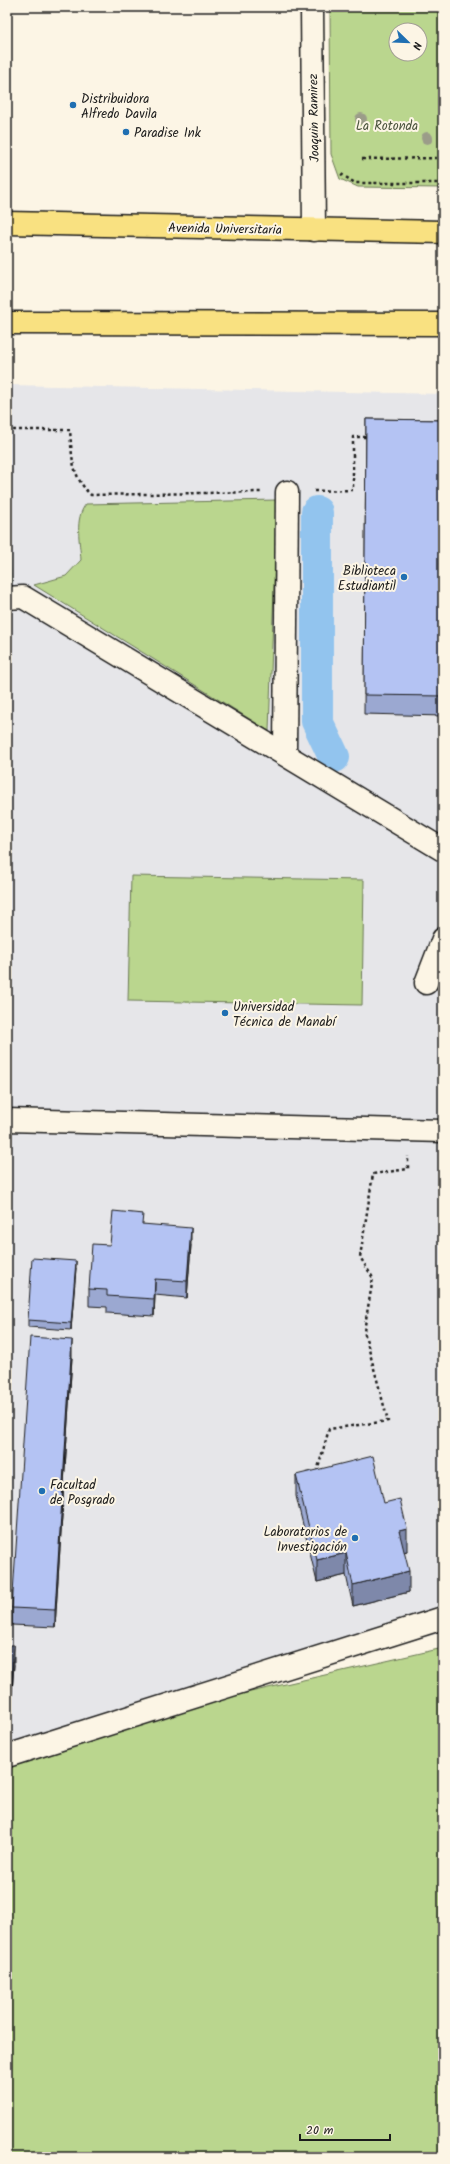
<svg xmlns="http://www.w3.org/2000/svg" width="450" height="2164" font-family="Kalam,sans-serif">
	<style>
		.built { fill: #e6e6e9 }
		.green { fill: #bad68e; stroke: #6b7955; fill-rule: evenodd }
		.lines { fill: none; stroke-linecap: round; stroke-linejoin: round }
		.canal { stroke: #92c4ee; stroke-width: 32 }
		.minor-casing { stroke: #1c1c1c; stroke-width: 25 }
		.major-casing { stroke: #1c1c1c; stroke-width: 25 }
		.path { stroke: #1c1c1c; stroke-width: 2.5; stroke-dasharray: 3 3; stroke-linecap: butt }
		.minor { stroke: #fcf5e5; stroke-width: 22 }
		.major { stroke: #f9e181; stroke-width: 22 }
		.tree { fill: #9b9c89 }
		.wall { fill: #9ba8d1; stroke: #1c1c1c }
		.shaded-wall { fill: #7e88aa; stroke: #1c1c1c }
		.building { fill: #b4c3f3; stroke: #1c1c1c }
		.poi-dot { fill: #1f6fb2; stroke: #fcf5e5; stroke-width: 1.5 }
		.labels { text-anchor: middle; stroke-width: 4; stroke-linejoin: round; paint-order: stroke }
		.poi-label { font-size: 13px; fill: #1c1c1c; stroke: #fcf5e5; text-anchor: start }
		.street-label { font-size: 13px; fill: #1c1c1c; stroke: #fcf5e5 }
		.park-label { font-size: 13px; fill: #4b543e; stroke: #fcf5e5 }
	</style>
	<rect width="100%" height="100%" fill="#fcf5e5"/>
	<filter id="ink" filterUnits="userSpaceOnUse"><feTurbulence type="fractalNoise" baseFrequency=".025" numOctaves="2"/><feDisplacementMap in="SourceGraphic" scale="8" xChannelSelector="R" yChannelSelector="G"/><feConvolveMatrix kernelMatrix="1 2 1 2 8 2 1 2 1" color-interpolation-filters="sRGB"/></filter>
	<g filter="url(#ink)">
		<!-- built -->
		<path class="built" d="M7,385L443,394V1632L80,1731L7,1761Z"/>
		<!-- green -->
		<g class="green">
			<path d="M330,7H443V188L358,187L340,179L331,154ZM396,30H420V54H396Z"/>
			<path d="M277,500L269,731L34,585L66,576L81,560C80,542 74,519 86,504Z"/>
			<path d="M7,513H9L11,584H7Z"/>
			<path d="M131,876L364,880L362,1005L128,1001Z"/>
			<path d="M443,1648V2157H7V1761L80,1731Z"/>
		</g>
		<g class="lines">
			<!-- canal -->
			<path class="canal" d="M317,512V721L334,757"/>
			<defs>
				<g id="minor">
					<path d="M312,7L314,230"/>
					<path d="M7,598L23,597L443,850"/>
					<path d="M285,754L287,492"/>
					<path d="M426,983L443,939"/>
					<path d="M7,1120L443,1131"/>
					<path d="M7,1756L443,1618"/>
				</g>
				<g id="major">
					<path d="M7,223L443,232"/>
					<path d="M7,323L443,324"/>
				</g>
			</defs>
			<!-- minor casing -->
			<use href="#minor" class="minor-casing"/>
			<!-- major casing -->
			<use href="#major" class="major-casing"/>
			<!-- path -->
			<g class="path">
				<path d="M362,159L443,158"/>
				<path d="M341,174L355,183H443"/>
				<path d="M7,430H70C72,456 71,476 91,495L261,492"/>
				<path d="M314,491L353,490V437H370"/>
				<path d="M317,1472L329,1429L388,1421L364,1331L373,1278L360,1257L373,1174L408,1169V1156"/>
			</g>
			<!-- minor -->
			<use href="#minor" class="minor"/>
			<!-- major -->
			<use href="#major" class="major"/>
		</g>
		<!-- trees -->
		<g class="tree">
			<circle cx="361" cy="119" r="6"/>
			<circle cx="427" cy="138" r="6"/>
		</g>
		<!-- wall -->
		<g class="wall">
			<path d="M366,419L443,420V716L364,714Z"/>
			<path d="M143,1224L191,1245L187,1298L155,1295L154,1316L107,1313V1307L89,1306V1289L110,1245Z"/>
			<path d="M76,1268L71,1330L28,1327V1320Z"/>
			<path d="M72,1357L55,1627L12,1625V1608Z"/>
			<path d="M296,1475L384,1503L407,1551L404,1552L409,1592L353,1606L346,1575L317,1582L296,1496Z"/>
			<path d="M7,1645L14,1665L9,1731H7Z"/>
		</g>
		<!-- shaded-wall -->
		<g class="shaded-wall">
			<path d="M191,1228V1245L187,1298V1281Z"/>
			<path d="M76,1261V1268L71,1330V1323Z"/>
			<path d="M155,1279V1295L154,1316V1299Z"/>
			<path d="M72,1340V1357L55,1627V1610Z"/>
			<path d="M407,1529V1551L399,1553V1531Z"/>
			<path d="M346,1553V1575L317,1582V1560Z"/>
			<path d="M409,1571V1592L353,1606V1585Z"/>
			<path d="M14,1645V1665L9,1731V1712Z"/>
		</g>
		<!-- building -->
		<g class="building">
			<path d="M366,419L443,420V696L364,695Z"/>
			<path d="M113,1211L143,1214L142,1224L191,1228L187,1281L155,1279L154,1299L107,1296V1290L89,1289L92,1244L110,1245Z"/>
			<path d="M32,1258L76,1261L71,1323L28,1320Z"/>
			<path d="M30,1337L72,1340L55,1610L12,1608Z"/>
			<path d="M373,1456L384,1503L400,1499L407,1529L399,1531L409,1571L353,1585L346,1553L317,1560L296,1475Z"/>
			<path d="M7,1645H14L9,1712H7Z"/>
		</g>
	</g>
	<!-- markers -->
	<g class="poi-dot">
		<circle cx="73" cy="105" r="4"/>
		<circle cx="126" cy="132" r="4"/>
		<circle cx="404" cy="577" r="4"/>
		<circle cx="225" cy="1013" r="4"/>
		<circle cx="42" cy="1491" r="4"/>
		<circle cx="355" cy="1538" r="4"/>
	</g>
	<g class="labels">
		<!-- poi labels -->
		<g class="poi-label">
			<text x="81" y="103">Distribuidora<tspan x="81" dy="15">Alfredo Davila</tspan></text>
			<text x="134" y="137">Paradise Ink</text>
			<text x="396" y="575" text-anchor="end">Biblioteca<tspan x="396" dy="15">Estudiantil</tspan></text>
			<text x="233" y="1011">Universidad<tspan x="233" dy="15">Técnica de Manabí</tspan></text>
			<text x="50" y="1489">Facultad<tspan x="50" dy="15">de Posgrado</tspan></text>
			<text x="347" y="1536" text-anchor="end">Laboratorios de<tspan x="347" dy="15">Investigación</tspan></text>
		</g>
		<!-- street labels -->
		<g class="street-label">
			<text transform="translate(313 118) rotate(-91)" y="5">Joaquin Ramirez</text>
			<text transform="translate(225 228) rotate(1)" y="5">Avenida Universitaria</text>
		</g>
		<!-- park labels -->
		<g class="park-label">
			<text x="387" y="130">La Rotonda</text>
		</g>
	</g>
	<!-- margin -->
	<rect width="450" height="2164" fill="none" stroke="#fcf5e5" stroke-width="24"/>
	<rect x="12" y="12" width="426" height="2140" fill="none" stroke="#1c1c1c" stroke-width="1.5" filter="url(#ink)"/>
	<!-- north arrow -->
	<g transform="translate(408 42) rotate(113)"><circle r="19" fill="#fcf5e5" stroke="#a29e95"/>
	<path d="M0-3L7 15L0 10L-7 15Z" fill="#1f6fb2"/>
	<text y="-6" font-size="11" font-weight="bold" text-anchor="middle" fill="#1c1c1c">N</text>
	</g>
	<!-- scale -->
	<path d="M300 2134v6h90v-6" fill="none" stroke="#1c1c1c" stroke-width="2"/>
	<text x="306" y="2134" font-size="12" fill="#1c1c1c" stroke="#fcf5e5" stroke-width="3" paint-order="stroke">20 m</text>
</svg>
